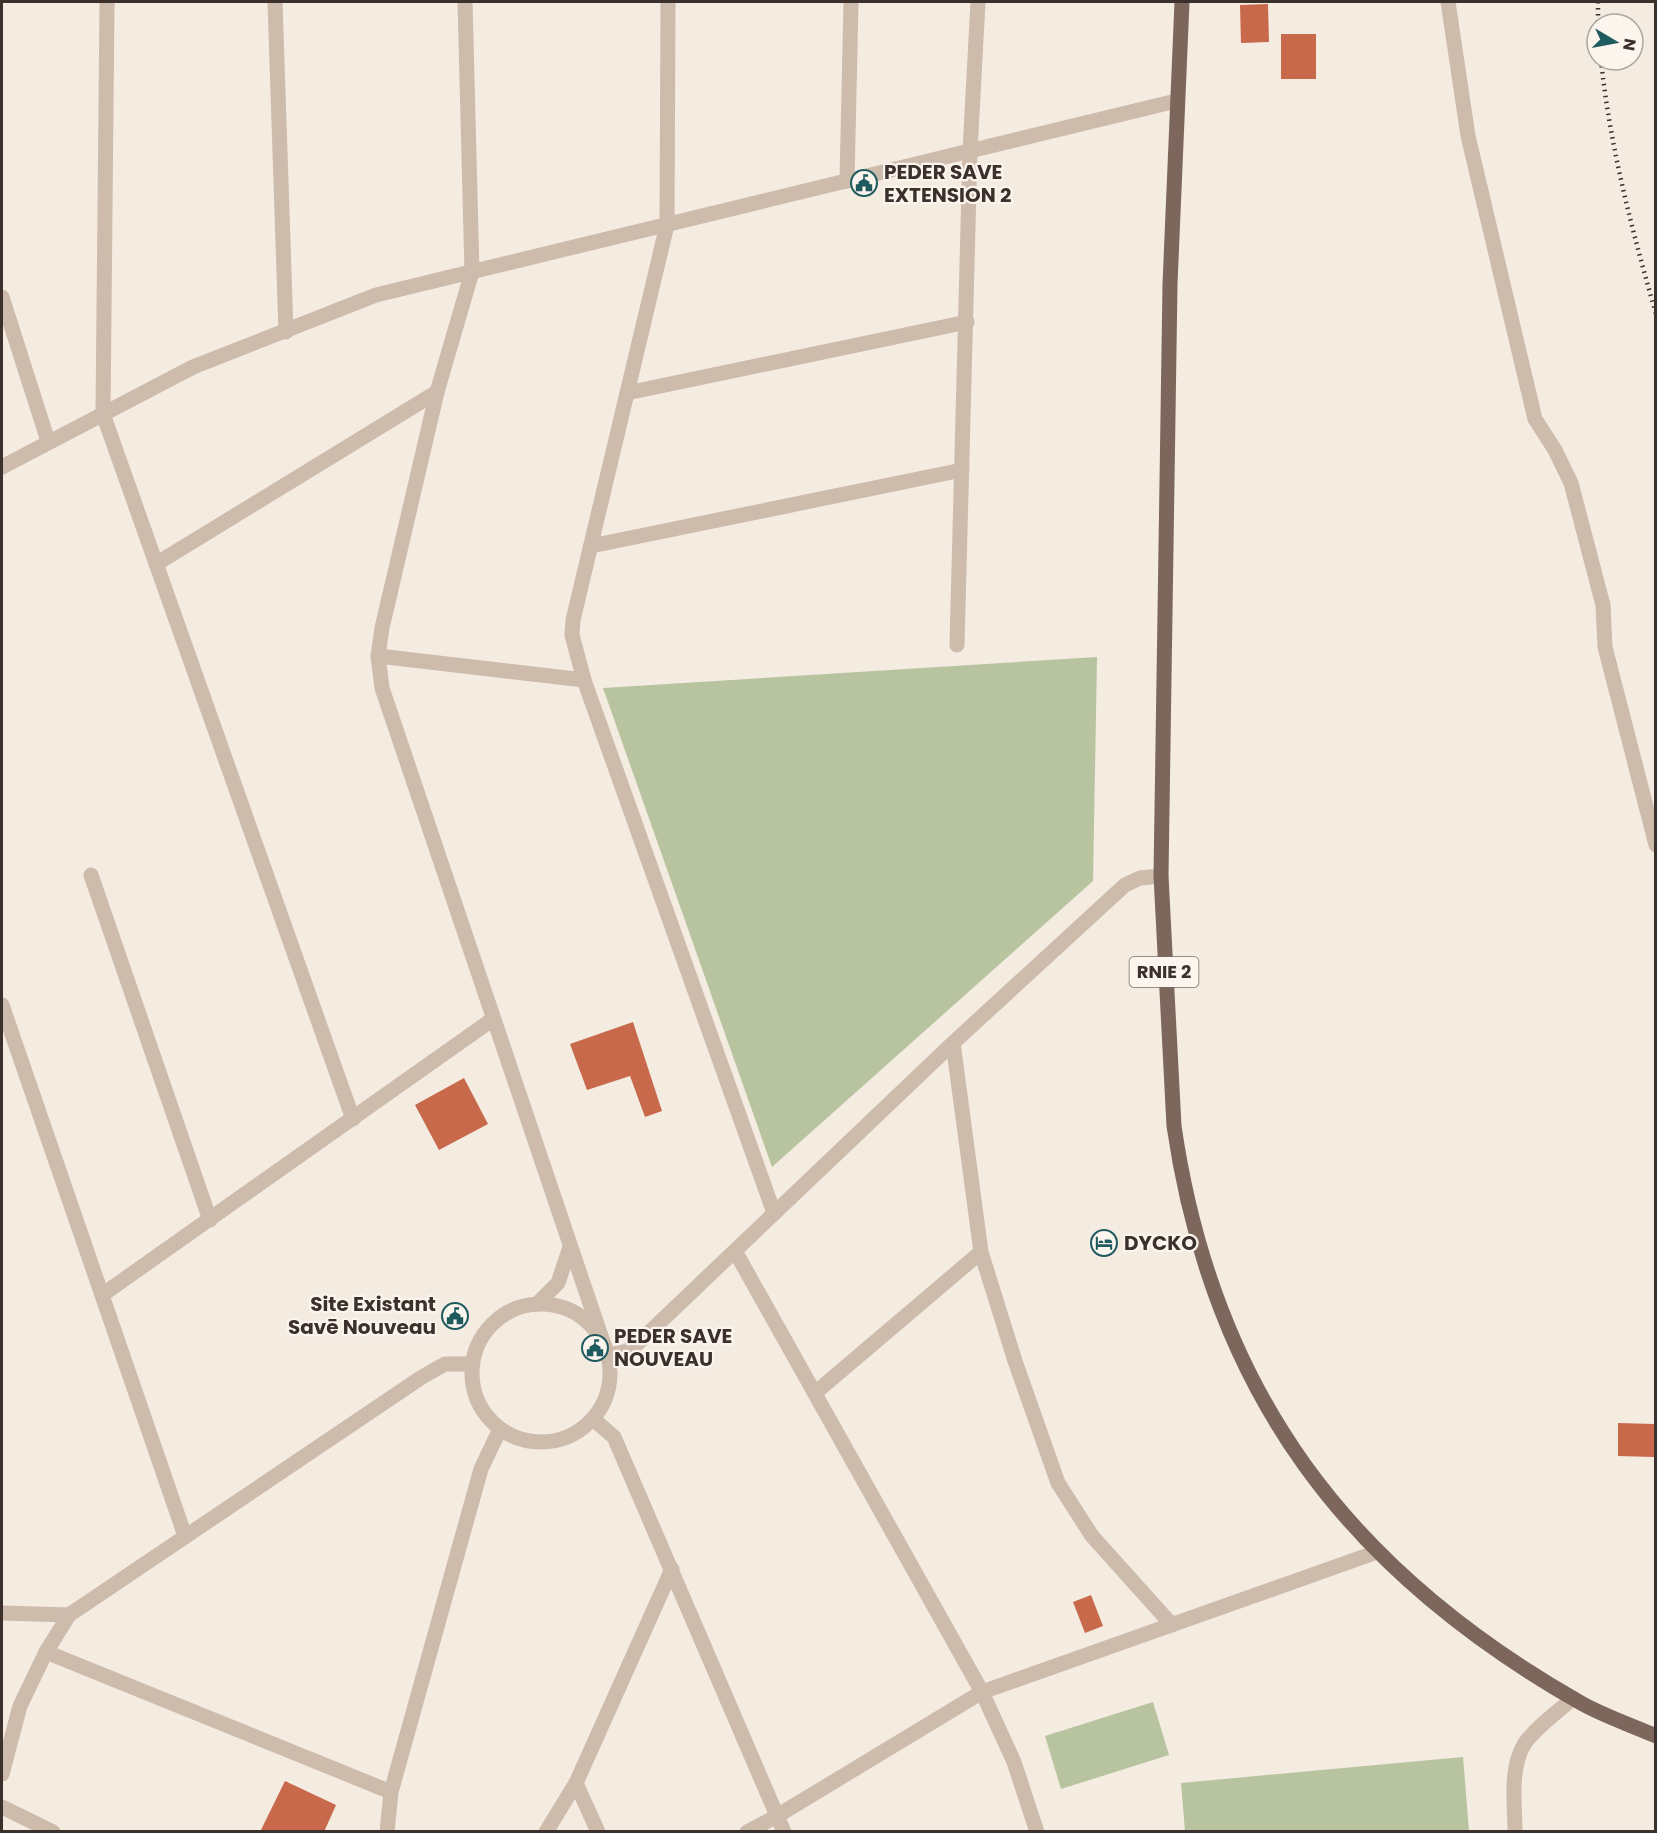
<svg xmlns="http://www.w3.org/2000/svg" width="1657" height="1833" font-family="Poppins,sans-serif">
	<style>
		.pitch { fill: #b8c4a0 }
		.building { fill: #c8694b }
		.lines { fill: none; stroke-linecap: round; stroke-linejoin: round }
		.minor { stroke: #cdbbac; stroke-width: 15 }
		.major { stroke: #7d675c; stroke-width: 15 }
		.rail { stroke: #3b302b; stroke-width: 4.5; stroke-dasharray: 1.5 4.5; stroke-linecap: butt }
		.labels { text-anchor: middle; stroke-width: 4.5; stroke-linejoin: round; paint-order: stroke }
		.shield { fill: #fbf5ee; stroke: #756b66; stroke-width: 1.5 }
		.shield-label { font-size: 18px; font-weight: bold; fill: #3b302b }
		.poi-label { font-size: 20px; font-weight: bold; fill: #3b302b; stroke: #fbf5ee; text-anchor: start }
	</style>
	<rect width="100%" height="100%" fill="#f4ebe1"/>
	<!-- pitch -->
	<g class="pitch">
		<path d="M1097,657L1093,881L772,1167L603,688Z"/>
		<path d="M1153,1702L1169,1755L1061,1789L1045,1736Z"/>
		<path d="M1463,1757L1469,1831H1185L1181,1783Z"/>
	</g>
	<!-- building -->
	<g class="building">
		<path d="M1268,4L1269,42L1241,43L1240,5Z"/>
		<rect x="1281" y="34" width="35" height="45"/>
		<path d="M633,1022L662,1111L645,1117L630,1076L587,1090L570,1044Z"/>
		<path d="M464,1078L488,1124L439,1150L415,1105Z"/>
		<path d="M1618,1423L1654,1424V1457L1618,1456Z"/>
		<path d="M1091,1595L1103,1626L1085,1633L1073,1602Z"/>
		<path d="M285,1781L336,1805L324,1832H260Z"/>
	</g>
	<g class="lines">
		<!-- minor -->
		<g class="minor">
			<path d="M107,2L103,414L353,1119"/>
			<path d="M275,2L286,332"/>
			<path d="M465,2L472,272L437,392L382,628L378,656L382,688L603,1342"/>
			<path d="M668,2L667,225L573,620L572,635L584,680L774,1213"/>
			<path d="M1448,2L1468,136L1535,419L1555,450L1571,483L1603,605L1605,647L1656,845"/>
			<path d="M847,181L851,2"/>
			<path d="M2,297L48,441"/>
			<path d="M627,393L967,322"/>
			<path d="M2,467L193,367L376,295L1176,101"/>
			<path d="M591,546L962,470"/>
			<path d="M156,564L437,392"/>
			<path d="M957,645L970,151L978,2"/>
			<path d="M378,656L584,680"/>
			<path d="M91,875L210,1220"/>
			<path d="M2,1005L185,1536"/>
			<path d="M953,1043L981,1252L1015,1361L1058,1483L1092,1536L1172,1625"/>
			<path d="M735,1251L982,1692L1014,1762L1037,1832"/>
			<path d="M102,1295L493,1019"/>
			<circle cx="541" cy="1373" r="69"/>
			<path d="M537,1304L558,1283L570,1247"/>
			<path d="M608,1355L627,1351L637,1344L953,1043L1125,885L1140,878L1161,876"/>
			<path d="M815,1393L981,1252"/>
			<path d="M593,1419L614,1437L784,1832"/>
			<path d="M2,1613L69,1615"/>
			<path d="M46,1652L391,1792"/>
			<path d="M2,1774L20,1706L46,1652L69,1615L422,1377L445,1364H473"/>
			<path d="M576,1783L598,1832"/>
			<path d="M2,1807L53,1832"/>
			<path d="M387,1832L391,1792L481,1469L500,1429"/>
			<path d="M546,1832L576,1783L672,1569"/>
			<path d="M747,1832L777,1816L982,1692L1377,1552"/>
			<path d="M1515,1832C1515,1804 1509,1768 1525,1743C1537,1726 1558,1712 1573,1698"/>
		</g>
		<!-- major -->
		<path class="major" d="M1182,2L1170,284L1161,876L1174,1126C1213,1393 1348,1571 1581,1703C1604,1716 1631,1725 1656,1736"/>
		<!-- rail -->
		<g class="rail">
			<path d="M1598,2V24"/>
			<path d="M1601,60C1610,147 1632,230 1656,314"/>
		</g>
	</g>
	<!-- icons -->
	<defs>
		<symbol id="civic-ring" viewBox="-11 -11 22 22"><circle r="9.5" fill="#fbf5ee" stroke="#1f5a5e" stroke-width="1.5"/><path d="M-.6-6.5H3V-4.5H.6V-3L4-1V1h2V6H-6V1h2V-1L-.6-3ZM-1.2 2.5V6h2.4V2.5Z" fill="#1f5a5e"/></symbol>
		<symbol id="hotel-ring" viewBox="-11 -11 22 22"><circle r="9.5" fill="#fbf5ee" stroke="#1f5a5e" stroke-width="1.5"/><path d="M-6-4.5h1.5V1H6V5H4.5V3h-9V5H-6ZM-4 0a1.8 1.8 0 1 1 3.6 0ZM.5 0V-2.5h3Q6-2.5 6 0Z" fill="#1f5a5e"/></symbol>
	</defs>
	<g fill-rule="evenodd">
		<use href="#civic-ring" x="849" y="168" width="30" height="30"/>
		<use href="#hotel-ring" x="1089" y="1228" width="30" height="30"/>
		<use href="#civic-ring" x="440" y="1301" width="30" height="30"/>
		<use href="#civic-ring" x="580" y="1333" width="30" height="30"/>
	</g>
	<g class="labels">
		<!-- shield labels -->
		<rect class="shield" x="1129.5" y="957" width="69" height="30" rx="4.5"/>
		<g class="shield-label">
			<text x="1164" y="978">RNIE 2</text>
		</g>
		<!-- poi labels -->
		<g class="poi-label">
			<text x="884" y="179">PEDER SAVE<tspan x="884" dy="23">EXTENSION 2</tspan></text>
			<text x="1124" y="1250">DYCKO</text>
			<text x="436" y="1311" text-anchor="end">Site Existant<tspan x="436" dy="23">Savē Nouveau</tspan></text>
			<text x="614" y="1343">PEDER SAVE<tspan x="614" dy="23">NOUVEAU</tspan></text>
		</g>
	</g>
	<!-- border -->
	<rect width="1657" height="1833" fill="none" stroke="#3b302b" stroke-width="6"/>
	<!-- north arrow -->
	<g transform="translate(1615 42) rotate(100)"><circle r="28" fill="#fbf5ee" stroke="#aea6a0" stroke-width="1.5"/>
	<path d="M0-4.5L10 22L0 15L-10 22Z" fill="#1f5a5e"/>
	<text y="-9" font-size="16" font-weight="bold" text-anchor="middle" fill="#3b302b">N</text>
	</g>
</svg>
